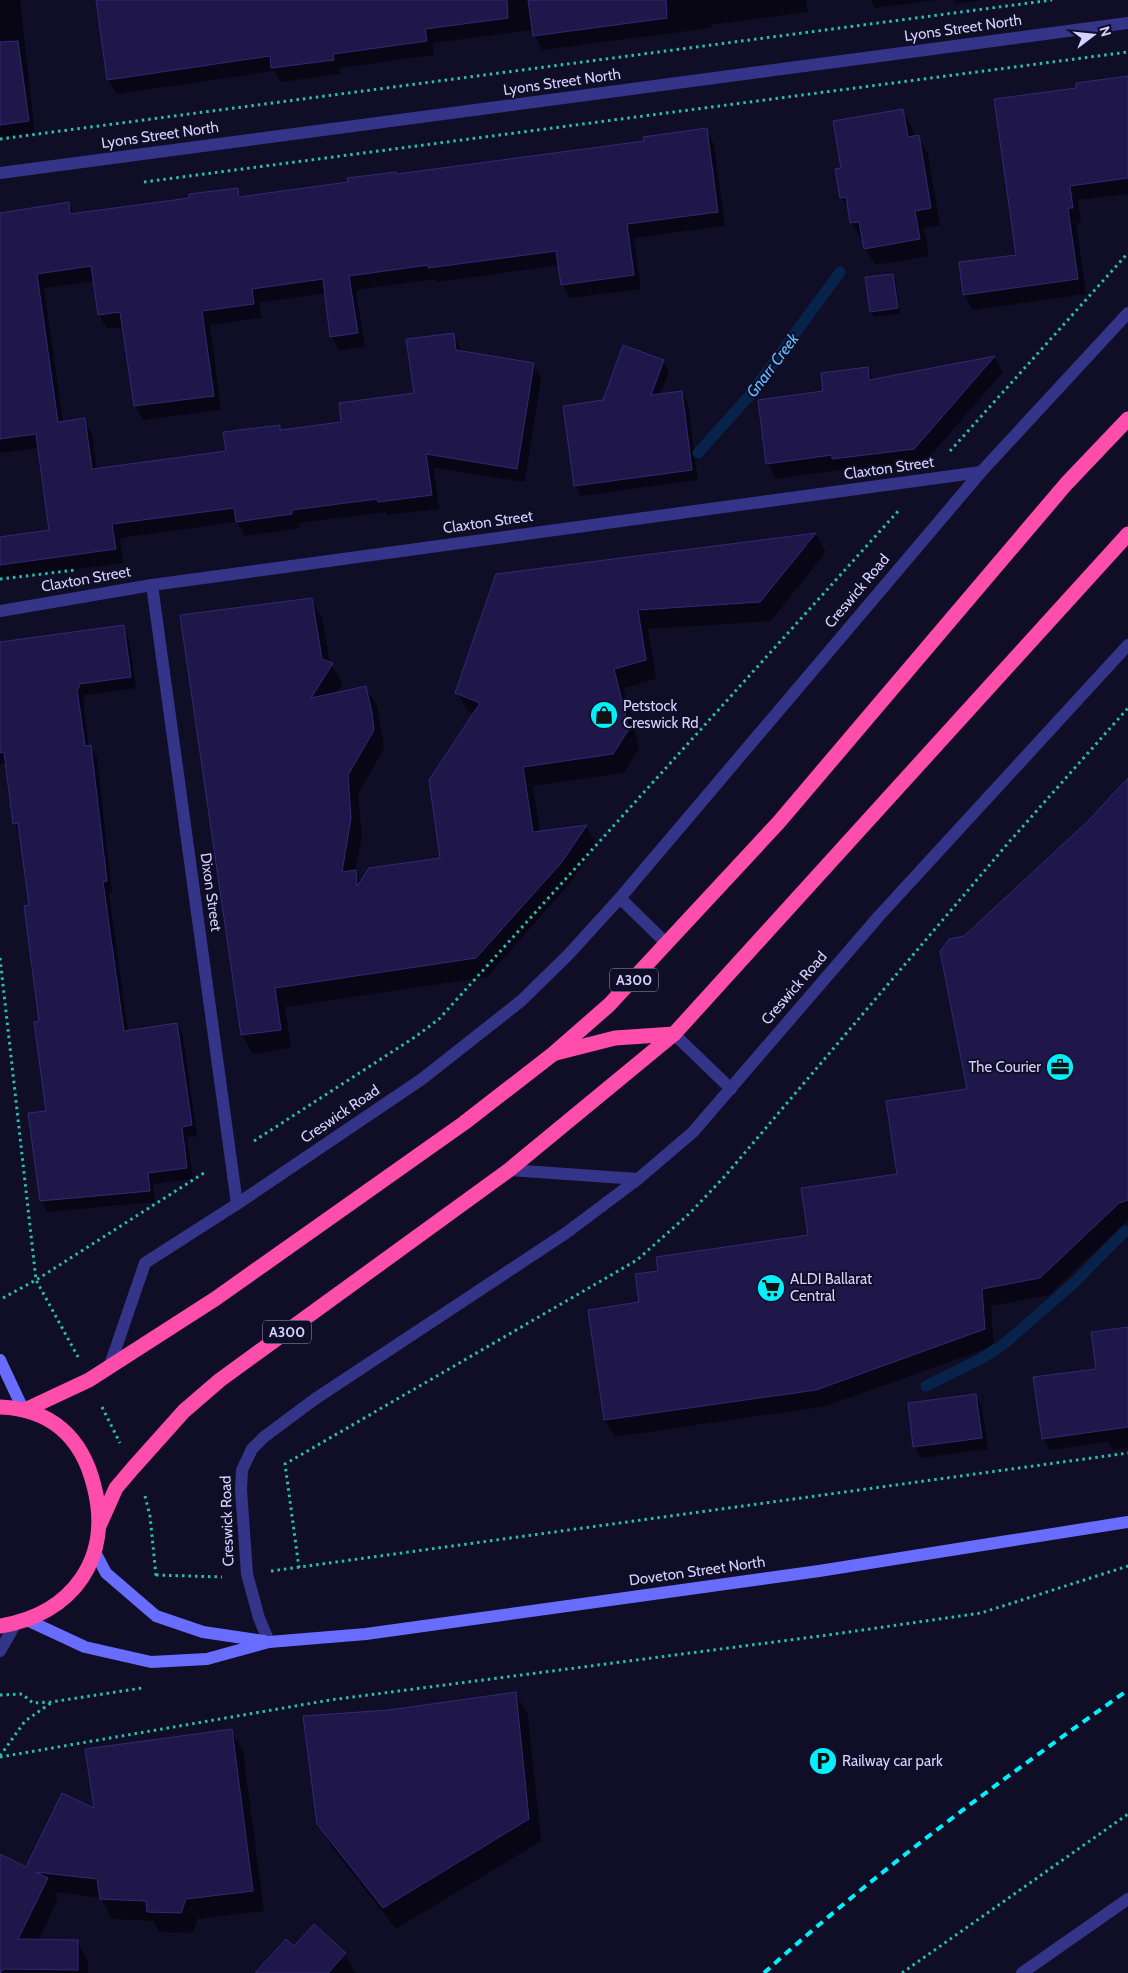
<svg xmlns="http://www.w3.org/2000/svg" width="1128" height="1973" font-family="Cabin,sans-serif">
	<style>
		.shadow { fill: #0007; fill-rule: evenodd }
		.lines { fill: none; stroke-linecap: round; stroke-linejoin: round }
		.stream { stroke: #08234a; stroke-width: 11 }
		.building { fill: #1f1749; stroke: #332876 }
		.path { stroke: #25c0af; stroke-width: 3; stroke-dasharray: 2.5 4; stroke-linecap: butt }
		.street { stroke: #343589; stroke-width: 12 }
		.secondary { stroke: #696dff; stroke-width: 12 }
		.highway { stroke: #ff4dab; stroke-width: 15 }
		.rail { stroke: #00f0fd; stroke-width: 4; stroke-dasharray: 8 6; stroke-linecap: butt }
		.labels { text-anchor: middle; stroke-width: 4; stroke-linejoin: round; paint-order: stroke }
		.shield { fill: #100d26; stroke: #9a97be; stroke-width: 1 }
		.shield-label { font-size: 14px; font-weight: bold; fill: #d5d2ff }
		.street-label { font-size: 15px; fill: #d5d2ff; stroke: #100d26 }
		.poi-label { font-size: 15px; fill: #d5d2ff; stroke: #100d26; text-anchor: start }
		.water-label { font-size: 16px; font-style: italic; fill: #60bdff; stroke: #100d26 }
	</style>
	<rect width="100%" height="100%" fill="#100d26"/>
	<!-- shadow -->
	<g class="shadow">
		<path d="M0,0H20L35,134L0,139Z"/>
		<path d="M98,0H806L808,12L711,25V28L542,50L533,30L433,43L434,55L340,68L341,74L281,82L274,71L117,94L108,80Z"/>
		<path d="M871,0H936L875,8Z"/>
		<path d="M954,0H984L956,4Z"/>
		<path d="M1128,77V194L1078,200L1081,223H1076L1086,294L973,310L964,295L1017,256L1078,89Z"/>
		<path d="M902,110L912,127L914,137H918L928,154L940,225L924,228L929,256L875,265L865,248L864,239L861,240L852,223L850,212L841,197L842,169Z"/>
		<path d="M706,130L714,144L725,226L634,238L641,289L570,298L562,284L560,265L437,282L436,279L356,290L365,347L339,350L331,336L326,293L259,303L262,318L210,325L221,410L143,420L135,406L124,327L107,329L99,315L94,281L44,288L63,422L84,420L92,434L97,470L227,452L279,426L282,431L342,423L415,394L453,334L462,352L533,364L541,378L525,482L434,468L439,509L387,515L385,512L299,523L300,528L245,536L237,522L120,538L123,563L0,580V538L50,531L39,448L0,453V213L68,203L75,215L191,199L238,189L242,198L645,142Z"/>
		<path d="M893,275L896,280L900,314L874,317L871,312Z"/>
		<path d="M994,357L1003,372L923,464L842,474L840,470L776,479L768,464L759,401L824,392L867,368L874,380Z"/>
		<path d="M663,361L669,372L660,395L682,392L688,403L698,480L581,496L575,485L604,402Z"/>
		<path d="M816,534L826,552L771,621L648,629L656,679L624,688L639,748L624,773L533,786L540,832L586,826L597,844L571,882L487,977L285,1007L291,1048L253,1054L242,1035L311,599L322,618L330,663L343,683L336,694L366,688L377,706L382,733L384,749L358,794L362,837L355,872L361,882L441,859L474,714L468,711L457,693L497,575ZM570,847H573L558,869L556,867Z"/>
		<path d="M123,627L129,638L136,688L84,695L85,699H83L89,747L97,757L112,892L109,893L128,1031L177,1024L183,1035L197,1136L187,1137L193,1179L153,1184L155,1202L48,1212L41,1201L48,1112L30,906L20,834L14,824L6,763L0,764V643Z"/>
		<path d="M1128,780V1220L1049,1295L991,1306L994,1346L826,1406L615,1437L605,1420L590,1311L641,1303L659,1272L810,1236L898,1175L969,1090L965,938L1089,822Z"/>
		<path d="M1128,1333V1448L1113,1450L1108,1442L1050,1450L1043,1438Z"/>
		<path d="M975,1395L982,1407L988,1449L921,1458L915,1447L909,1404Z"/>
		<path d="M515,1694L528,1715L541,1841L396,1929L331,1846L318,1823L389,1711Z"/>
		<path d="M231,1731L243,1751L264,1911L197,1919L193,1933L160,1932L153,1921L112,1919L101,1898L54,1892L58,1899L38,1941H77L88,1961V1973H0V1856L26,1869L95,1810Z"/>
		<path d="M294,1948L345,1954L356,1973H257Z"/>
	</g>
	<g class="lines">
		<!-- stream -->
		<g class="stream">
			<path d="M698,453L750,395L840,272"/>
			<path d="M926,1386L979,1360L1004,1344L1075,1282L1125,1231"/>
		</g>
	</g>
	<!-- building -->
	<g class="building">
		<path d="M96,0H507L508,18L425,29L427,41L333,54L334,60L271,68L270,56L107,80Z"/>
		<path d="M528,0H666L667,18L533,36Z"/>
		<path d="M18,41L29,121L0,125V42Z"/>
		<path d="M1128,76V178L1070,186L1073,208H1068L1078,279L963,295L959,262L1016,255L994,99L1076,88V83Z"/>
		<path d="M903,109L908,137L919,135L931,208L915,211L920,239L864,249L859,222L850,223L846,197L840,198L835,169L841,168L833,121Z"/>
		<path d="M707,128L718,212L627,224L634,275L561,285L556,251L428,268V265L349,276L358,333L330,337L323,279L252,289L254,304L202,311L214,396L134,406L120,312L98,315L91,266L37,274L58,422L85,418L92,469L226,451L223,432L280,425V430L341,422L339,403L414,393L406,339L454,333L456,350L534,363L517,469L426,454L432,495L378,502L377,499L292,510V514L236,522L234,508L112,524L116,549L0,565V537L49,530L36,434L0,439V213L69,202L70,214L189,198V194L238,188L239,197L348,182L347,178L396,172L397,174L644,141L643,137Z"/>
		<path d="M893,274L898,308L870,312L865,277Z"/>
		<path d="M623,345L664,360L651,395L682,391L692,470L574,486L563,406L603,400Z"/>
		<path d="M995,356L914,449L832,459V455L766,464L758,400L823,391L821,373L868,367L869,380Z"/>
		<path d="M816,533L760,602L638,610L646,660L614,669L629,729L613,754L523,767L533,832L587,825L561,863L476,958L275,988L281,1030L241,1035L180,615L312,598L322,659L333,663L311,698L366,686L372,713L374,730L348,775L351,818L342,872L356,870L357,886L369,868L440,858L429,780L480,703L455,693L496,574Z"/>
		<path d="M124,625L131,677L79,684V688L77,689L85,746L91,745L107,881L103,882L124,1031L177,1023L192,1125L182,1127L187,1168L148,1173L150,1191L40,1201L28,1113L46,1111L34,1022L39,1021L24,906L29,905L18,823L13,824L4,752L0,753V642Z"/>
		<path d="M1128,778V1200L1119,1203L1040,1278L982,1289L985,1329L816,1390L604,1420L588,1310L639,1302L635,1274L658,1271L656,1257L808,1235L801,1188L897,1174L886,1101L967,1089L940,951L949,939L964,936L1088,821Z"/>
		<path d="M1128,1327V1427L1042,1439L1033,1377L1096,1369L1091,1332Z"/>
		<path d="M976,1394L982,1438L913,1447L908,1403Z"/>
		<path d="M516,1692L529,1819L383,1908L317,1824L303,1716L389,1710Z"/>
		<path d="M232,1729L253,1891L186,1899L181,1913L147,1912L146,1901L100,1899L97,1879L35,1872L48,1878L18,1939L78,1940V1970L4,1969L0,1973V1854L26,1867L62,1793L94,1808L85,1749Z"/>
		<path d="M314,1924L346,1953L328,1973H255L286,1939L294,1946Z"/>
	</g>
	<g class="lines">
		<!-- path -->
		<g class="path">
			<path d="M0,139L1052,0"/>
			<path d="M144,182L1128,52"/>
			<path d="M950,451L1128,253"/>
			<path d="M0,579L76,570"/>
			<path d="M0,958L36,1280L78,1357"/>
			<path d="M254,1141L415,1037L439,1019L900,509"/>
			<path d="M3,1298L36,1280L207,1171"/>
			<path d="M102,1407L120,1443"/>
			<path d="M145,1496L150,1516L156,1576"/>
			<path d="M299,1568L285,1464L637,1260L690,1213L725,1176L1009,842L1128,708"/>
			<path d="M271,1571L1128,1453"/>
			<path d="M156,1575L222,1577"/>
			<path d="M0,1695L22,1694L33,1703L51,1702L142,1688"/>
			<path d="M0,1756L25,1721L51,1703"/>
			<path d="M0,1757L330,1700L828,1635L981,1613L1128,1566"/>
			<path d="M902,1973L1128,1814"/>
		</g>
		<!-- street -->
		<g class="street">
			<path d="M0,173L1128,23"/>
			<path d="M152,585L237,1204"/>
			<path d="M0,611L152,585L981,472"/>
			<path d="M620,898L667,944"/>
			<path d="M674,1034L731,1089"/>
			<path d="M509,1170L638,1179"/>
			<path d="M109,1368L145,1263L237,1204L422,1079L521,1001L568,955L620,898L981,472L1128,313"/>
			<path d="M269,1642L259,1618L247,1574L241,1490L242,1470L252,1449L264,1437L315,1399L566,1233L638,1179L693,1132L879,916L1128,645"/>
			<path d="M0,1651L16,1623"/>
			<path d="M1022,1973L1128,1899"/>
		</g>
		<!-- secondary -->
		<g class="secondary">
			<path d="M0,1360L23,1409"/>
			<path d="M95,1552L106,1573L156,1616L203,1632L264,1641"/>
			<path d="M27,1620L85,1647L151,1662L207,1659L269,1642L366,1634L819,1571L1128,1522"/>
		</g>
		<!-- highway -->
		<g class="highway">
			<path d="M556,1053L615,1038L674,1034"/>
			<path d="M0,1407C51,1409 82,1437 94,1486C113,1558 73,1614 0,1626"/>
			<path d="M25,1410L89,1380L215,1299L464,1123L553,1054L609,1005L779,822L1066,484L1128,419"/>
			<path d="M99,1526L116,1488L133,1468L184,1411L220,1380L509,1170L674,1034L1128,534"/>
		</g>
		<!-- rail -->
		<path class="rail" d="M764,1973C878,1870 1002,1779 1128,1690"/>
	</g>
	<!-- icons -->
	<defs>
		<symbol id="shop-disc" viewBox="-11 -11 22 22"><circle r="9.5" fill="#00f0fd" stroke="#100d26"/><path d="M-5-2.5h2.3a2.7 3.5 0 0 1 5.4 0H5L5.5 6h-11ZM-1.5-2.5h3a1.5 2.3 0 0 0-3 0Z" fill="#111"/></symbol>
		<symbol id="office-disc" viewBox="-11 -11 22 22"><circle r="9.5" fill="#00f0fd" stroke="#100d26"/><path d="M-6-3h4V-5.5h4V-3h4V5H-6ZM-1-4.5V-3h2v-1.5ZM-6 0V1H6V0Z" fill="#111"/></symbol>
		<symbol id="supermarket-disc" viewBox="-11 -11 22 22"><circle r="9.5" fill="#00f0fd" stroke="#100d26"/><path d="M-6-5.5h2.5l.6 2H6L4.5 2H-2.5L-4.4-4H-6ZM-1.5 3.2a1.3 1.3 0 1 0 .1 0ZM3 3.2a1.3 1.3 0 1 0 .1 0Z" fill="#111"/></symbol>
		<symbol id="parking-disc" viewBox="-11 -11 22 22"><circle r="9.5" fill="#00f0fd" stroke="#100d26"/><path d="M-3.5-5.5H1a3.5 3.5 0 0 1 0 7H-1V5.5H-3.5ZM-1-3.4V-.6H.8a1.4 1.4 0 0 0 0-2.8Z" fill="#111"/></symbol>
	</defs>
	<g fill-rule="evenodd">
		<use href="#shop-disc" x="588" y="699" width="32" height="32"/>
		<use href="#office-disc" x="1044" y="1051" width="32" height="32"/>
		<use href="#supermarket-disc" x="755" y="1272" width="32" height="32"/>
		<use href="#parking-disc" x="807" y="1745" width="32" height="32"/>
	</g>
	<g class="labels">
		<!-- shield labels -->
		<g class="shield">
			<rect x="610" y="968.5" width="48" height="23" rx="4"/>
			<rect x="263" y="1320.5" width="48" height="23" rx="4"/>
		</g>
		<g class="shield-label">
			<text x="634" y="985">A300</text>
			<text x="287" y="1337">A300</text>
		</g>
		<!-- street labels -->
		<g class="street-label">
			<text transform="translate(963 28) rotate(-8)" y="5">Lyons Street North</text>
			<text transform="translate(562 82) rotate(-8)" y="5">Lyons Street North</text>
			<text transform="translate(160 135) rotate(-8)" y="5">Lyons Street North</text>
			<text transform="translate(889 468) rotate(-8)" y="5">Claxton Street</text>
			<text transform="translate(488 522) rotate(-8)" y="5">Claxton Street</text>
			<text transform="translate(86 579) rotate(-10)" y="5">Claxton Street</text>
			<text transform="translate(857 591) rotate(-50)" y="5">Creswick Road</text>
			<text transform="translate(211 892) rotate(82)" y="5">Dixon Street</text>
			<text transform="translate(794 988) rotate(-49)" y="5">Creswick Road</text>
			<text transform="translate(340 1114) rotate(-34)" y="5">Creswick Road</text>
			<text transform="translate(227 1521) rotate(-92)" y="5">Creswick Road</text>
			<text transform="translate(697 1571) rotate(-8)" y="5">Doveton Street North</text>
		</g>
		<!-- poi labels -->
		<g class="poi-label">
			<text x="623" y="711">Petstock<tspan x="623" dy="17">Creswick Rd</tspan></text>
			<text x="1041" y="1072" text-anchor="end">The Courier</text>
			<text x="790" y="1284">ALDI Ballarat<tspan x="790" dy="17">Central</tspan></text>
			<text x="842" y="1766">Railway car park</text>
		</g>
		<!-- water labels -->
		<g class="water-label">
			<text transform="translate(772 365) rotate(-53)" y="6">Gnarr Creek</text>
		</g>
	</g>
	<!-- north arrow -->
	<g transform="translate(1093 35) rotate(74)" stroke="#100d26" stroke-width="4" paint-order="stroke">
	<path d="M0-4L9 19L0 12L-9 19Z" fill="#d5d2ff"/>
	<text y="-8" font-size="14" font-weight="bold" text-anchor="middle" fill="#d5d2ff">N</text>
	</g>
</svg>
